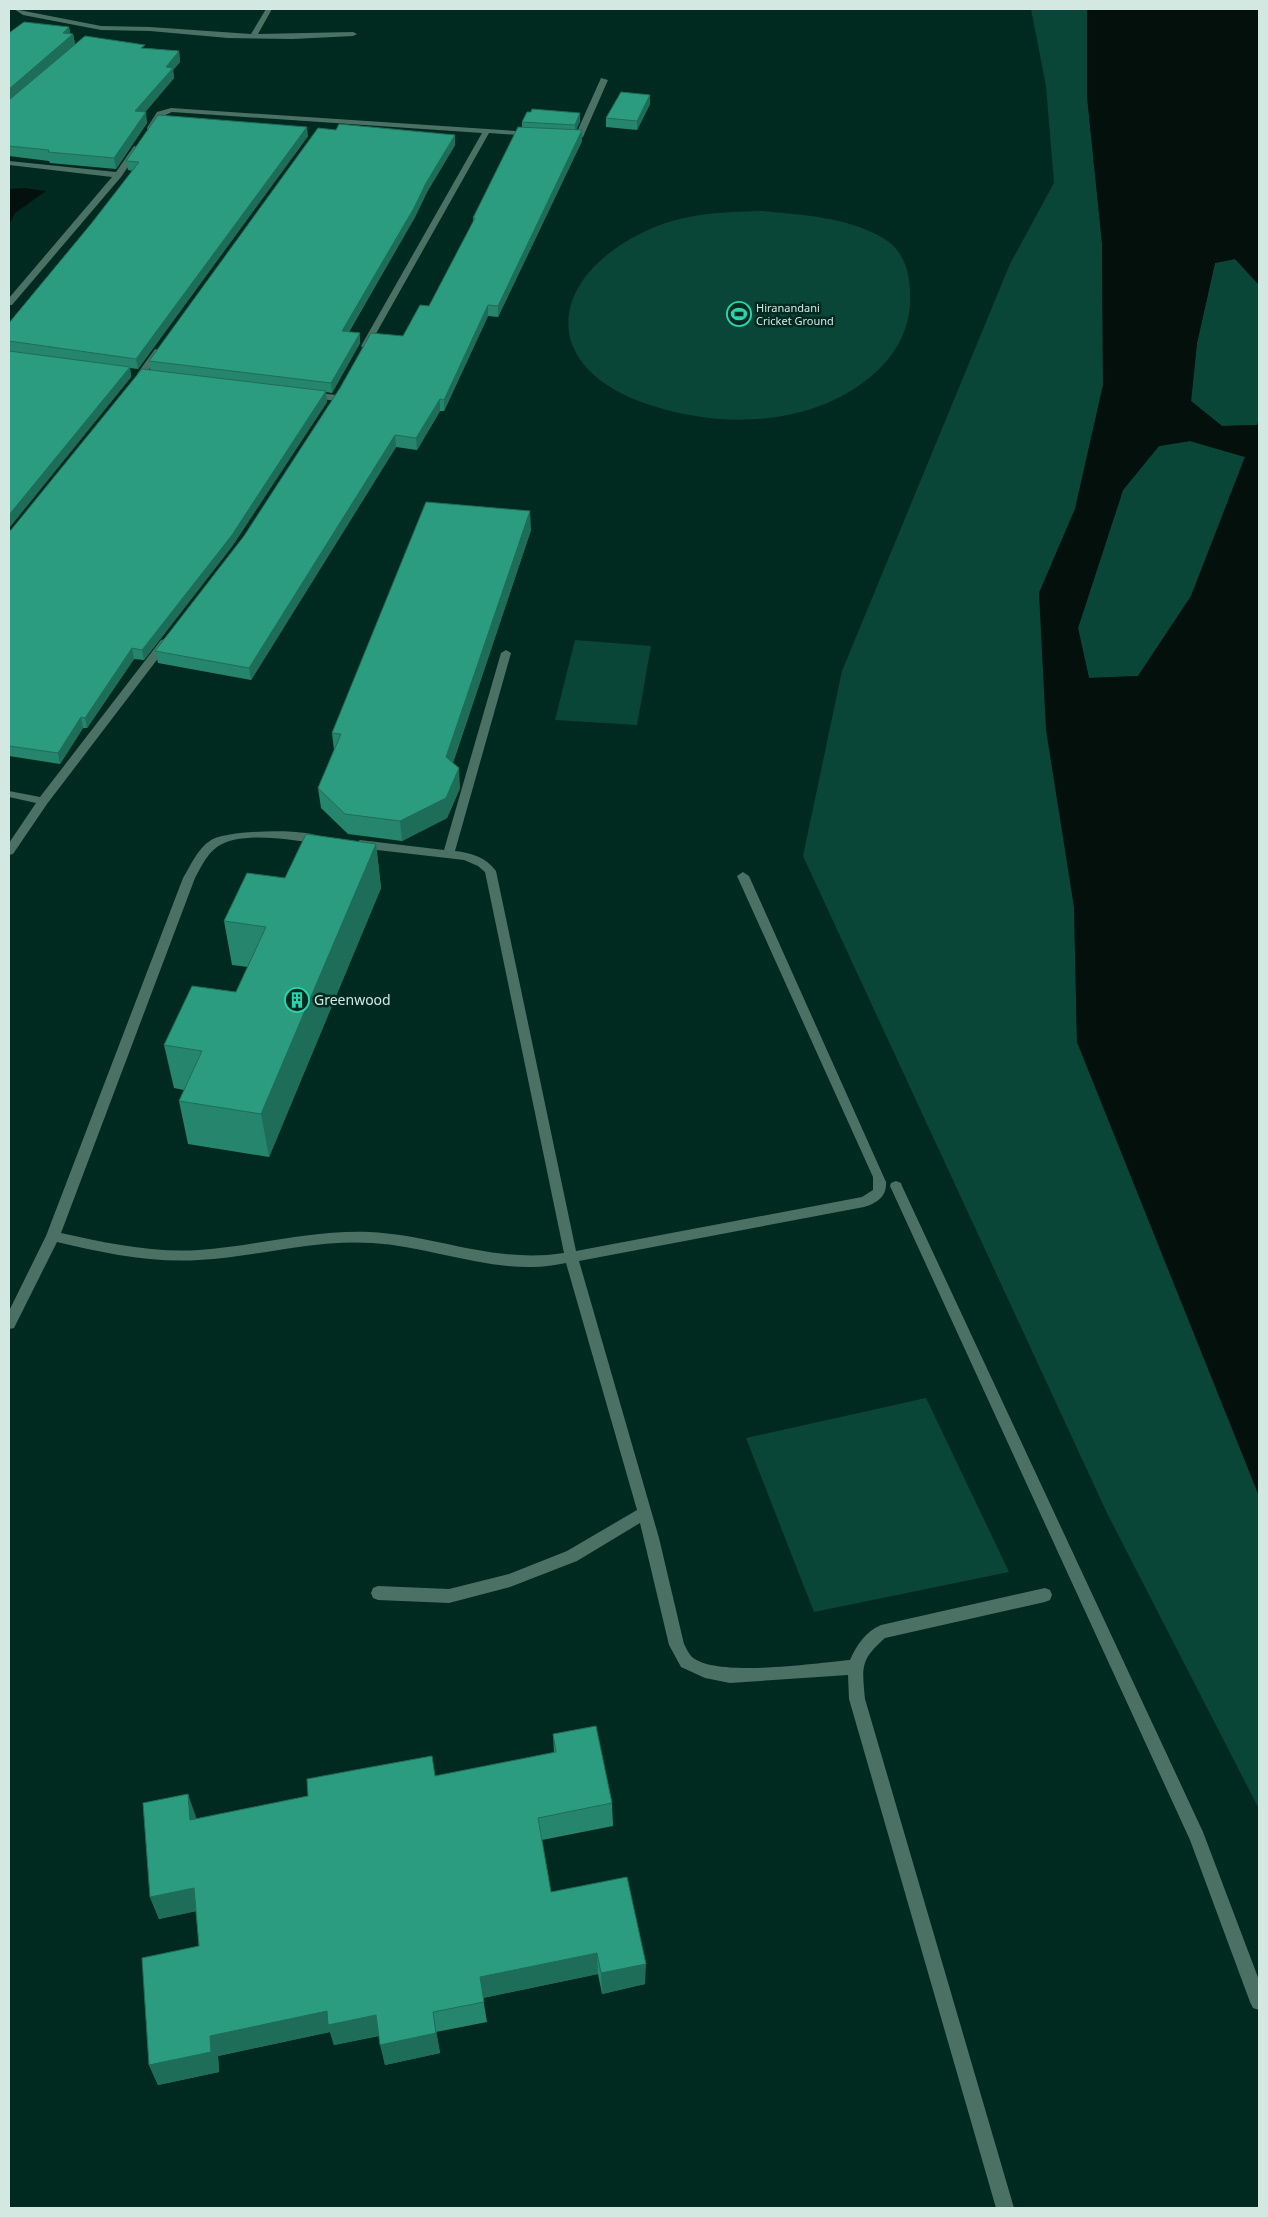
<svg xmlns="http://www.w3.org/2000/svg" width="1268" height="2217" font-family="'Noto Sans',sans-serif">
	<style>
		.green { fill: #094637 }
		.water { fill: #04100c; fill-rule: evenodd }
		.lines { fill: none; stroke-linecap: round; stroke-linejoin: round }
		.minor { fill: #4a7164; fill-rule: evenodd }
		.wall { fill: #25866d }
		.shaded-wall { fill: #1e6d59 }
		.building { fill: #2b9c7f; stroke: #1e6d59 }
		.labels { text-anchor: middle; stroke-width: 5; stroke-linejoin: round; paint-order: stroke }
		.far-poi-label { font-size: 11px; fill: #d3e8e0; stroke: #002a20; text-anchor: start }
		.poi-label { font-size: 14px; fill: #d3e8e0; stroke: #002a20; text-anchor: start }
	</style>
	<rect width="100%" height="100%" fill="#002a20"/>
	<!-- green -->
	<g class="green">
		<path d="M1031,9H1087V96L1102,243L1103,385L1075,509L1039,593L1074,907L1077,1042L1259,1496V1809L1107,1513L803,856L842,671L1010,264L1054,183L1046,86Z"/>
		<path d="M762,211C803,215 847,217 883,238C903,250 909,269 910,291C912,322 900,349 878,370C819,426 725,430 650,405C536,368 547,276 648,230C685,213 723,212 762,211Z"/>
		<path d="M1235,259L1259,285V420L1258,425L1222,426L1191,401L1197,343L1215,263Z"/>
		<path d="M1190,441L1245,457L1191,596L1138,676L1089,678L1078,628L1123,490L1159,446Z"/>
		<path d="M575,640L651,646L637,725L555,720Z"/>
		<path d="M926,1398L1009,1572L814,1612L746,1438Z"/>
	</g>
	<!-- water -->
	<g class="water">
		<path d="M1087,9H1259V285L1235,259L1215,263L1197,343L1191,401L1222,426L1257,425L1259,420V1496L1077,1042L1074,907L1046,730L1039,593L1075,509L1103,385L1102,243L1087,96ZM1190,441L1245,457L1191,596L1138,676L1089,678L1078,628L1123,490L1159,446Z"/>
		<path d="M25,188L46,191L15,213L9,225V189Z"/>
	</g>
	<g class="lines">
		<!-- minor -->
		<g class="minor">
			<path d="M14,9L101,26L150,27L251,34L266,9H272L258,34L353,32L357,34L353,36L293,39L228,38L150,31L101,30L23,15Z"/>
			<path d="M601,78L608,80L583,137L579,139L566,138V134H576Z"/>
			<path d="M171,108L532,132L536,134L532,136L489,133L369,346L365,349L361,346L482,133L172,112L163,116L154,130H148L147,128L157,112Z"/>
			<path d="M134,146L141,148L121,177L12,305H9V298L112,177L9,165V161L116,172Z"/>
			<path d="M155,349L162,351L147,372L156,376L152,379L138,376L137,374Z"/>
			<path d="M311,392L336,395L340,398L336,401L308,397L307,395Z"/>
			<path d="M165,639L170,642L169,644L47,804L13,854L9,855V843L36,803L9,797V791L40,797L161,640Z"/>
			<path d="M506,650L511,653L455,851C471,853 486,857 496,871L576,1251L862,1197L873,1190V1177L737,876L743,872L749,876L886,1182C887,1196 877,1203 864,1207L579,1261L659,1538L684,1644C686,1648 689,1654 692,1657C716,1678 816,1663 850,1660C856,1646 866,1631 881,1625L1045,1588L1050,1590L1052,1595L1050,1600L1045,1602L885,1638C860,1660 862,1667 865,1699L1014,2208H996L849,1699L848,1675L730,1683L705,1678L681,1667L669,1645L640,1523L577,1561L510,1587L449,1603L378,1600L373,1598L371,1593L373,1588L378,1586L449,1589L509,1574L567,1551L637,1510L566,1263C555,1265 544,1267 532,1267C478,1268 426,1246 372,1243C313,1239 257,1257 199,1260C151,1263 103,1253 57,1242L14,1328L9,1329V1311L46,1236L183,878C191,865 199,846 213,839C230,830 315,827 326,840L320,844C294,840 240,830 217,847C207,854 201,867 195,878L61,1233C106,1243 153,1253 199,1250C256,1246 311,1230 369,1232C436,1235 494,1264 564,1253L485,872L478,866L464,860L360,848L354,844L360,840L444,850L501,653Z"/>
			<path d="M896,1181L901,1183L902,1186L1203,1832L1259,1980V2010L1253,2008L1250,2002L1190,1840L890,1186L891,1183Z"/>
		</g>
	</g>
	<!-- wall -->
	<g class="wall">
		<path d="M69,27L70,34H73L75,44L145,48L179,51L180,62L173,70L174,78L145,112L147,123L116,169L50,163L49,161L9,156V33Z"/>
		<path d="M650,104L637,130L606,127V118Z"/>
		<path d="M580,121L576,130L582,141L498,317L488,316L444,411H440L417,450L396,447L251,680L158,663L155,651L403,336L429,306L473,223V218L522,127V122Z"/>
		<path d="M336,130L455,135V145L427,192L415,217L349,332L360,333V343L332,393L326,392L327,402L233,545L144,660L134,659L87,728H83L60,764L9,756V530H11L150,370L149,361Z"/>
		<path d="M308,136L138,369L130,368L131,377L9,528V323L91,224L133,171L128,170L126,161Z"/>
		<path d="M531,530L453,763L460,788L447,818L402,841L348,834L321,808L318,788L334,750L332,733Z"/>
		<path d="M376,844L381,888L269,1157L188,1144L179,1101L184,1090L174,1088L164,1045L236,992L248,967L232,965L224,921L285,878Z"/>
		<path d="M553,1734L612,1803L613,1826L542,1840L551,1892L645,1984L602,1994L598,1974L483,1998L487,2022L436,2032L440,2053L385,2065L379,2036L334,2045L330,2032L218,2056L219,2072L158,2085L149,2065L199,1946L196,1911L159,1919L150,1897L196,1817V1819L435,1776L554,1753Z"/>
	</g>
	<!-- shaded-wall -->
	<g class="shaded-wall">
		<path d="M69,27L71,36L73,34L75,44L9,102V89Z"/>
		<path d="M179,51L180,62L173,70L174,78L137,122L135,111L166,67Z"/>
		<path d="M650,95V104L637,130V121Z"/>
		<path d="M146,112L147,123L116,169L114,158Z"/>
		<path d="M580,113V121L575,133V125Z"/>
		<path d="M307,127L308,136L138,369L136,359Z"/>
		<path d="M582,130V141L498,317V306Z"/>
		<path d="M455,135V145L427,192L415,217L343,341L342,331L426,183Z"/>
		<path d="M488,305V316L444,411V400Z"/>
		<path d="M360,333V343L332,393L331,383Z"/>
		<path d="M130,367L131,377L9,528V515Z"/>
		<path d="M326,391L327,402L233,545L144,660L142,650Z"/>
		<path d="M440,399V411L417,450L416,438Z"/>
		<path d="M395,435L396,447L251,680L249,668Z"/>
		<path d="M530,511L531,530L448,777L446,757Z"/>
		<path d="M132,648L134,659L87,728L85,718Z"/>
		<path d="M81,717L83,728L60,764L58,753Z"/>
		<path d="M459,768L460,788L447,818L402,841L400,821Z"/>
		<path d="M376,844L381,888L269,1157L261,1114Z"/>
		<path d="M188,1794L196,1817L198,1842L190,1820Z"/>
		<path d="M194,1888L202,1910L159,1919L150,1897Z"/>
		<path d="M597,1953L598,1974L483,1998L480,1977Z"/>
		<path d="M646,1964L645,1984L602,1994L601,1973Z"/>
		<path d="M327,2011L376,2015L381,2035L334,2045L330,2032L218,2056L219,2072L158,2085L149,2065L210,2036Z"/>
		<path d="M433,2012L440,2053L385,2065L380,2045Z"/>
	</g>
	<!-- building -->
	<g class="building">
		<path d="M24,22L69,27L63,33L73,34L9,89V33Z"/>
		<path d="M85,36L145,45L141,48L179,51L166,67L173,68L135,111L146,112L114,158L48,152L49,150L9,146V100Z"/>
		<path d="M621,92L650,95L637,121L606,118Z"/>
		<path d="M532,109L580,113L575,125L522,122L527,112H531Z"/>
		<path d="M158,115L307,127L136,359L9,341V323L91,224L139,162L126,161Z"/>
		<path d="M339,124L455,135L426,183L414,208L342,331L360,333L331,383L149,361L318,128L336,130Z"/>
		<path d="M518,127L582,130L498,306L488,305L444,400L440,399L416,438L395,435L249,668L155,651L244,536L340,388L371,333L403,336L420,305L429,306L475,218H473Z"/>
		<path d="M9,351L130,367L9,515Z"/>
		<path d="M142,369L326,391L232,535L142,650L132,648L85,718L81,717L58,753L9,746V530H11Z"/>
		<path d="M426,502L530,511L446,757L459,768L446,798L400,821L345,814L318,788L341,734L332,733Z"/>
		<path d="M306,834L376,844L261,1114L179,1101L202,1051L164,1045L192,986L236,992L266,927L224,921L247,873L285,878Z"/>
		<path d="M596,1726L612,1803L538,1818L551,1892L627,1877L646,1964L601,1973L597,1953L480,1977L484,2002L433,2012L436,2033L380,2045L376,2015L328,2025L327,2011L210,2036L211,2052L149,2065L142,1958L199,1946L194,1888L150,1897L143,1803L188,1794L190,1820L308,1796L307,1779L355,1770L432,1756L435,1776L556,1752L553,1734Z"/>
	</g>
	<!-- icons -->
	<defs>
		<symbol id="stadium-ring" viewBox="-11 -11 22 22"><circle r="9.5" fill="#002a20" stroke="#29d5ac" stroke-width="1.5"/><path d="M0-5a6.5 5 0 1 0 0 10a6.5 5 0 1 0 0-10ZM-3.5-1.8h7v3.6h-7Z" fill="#29d5ac"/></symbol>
		<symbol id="building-ring" viewBox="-11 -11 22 22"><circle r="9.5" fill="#002a20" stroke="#29d5ac" stroke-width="1.5"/><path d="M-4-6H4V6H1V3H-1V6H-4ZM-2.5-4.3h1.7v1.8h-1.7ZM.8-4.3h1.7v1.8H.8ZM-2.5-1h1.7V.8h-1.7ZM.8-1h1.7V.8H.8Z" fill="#29d5ac"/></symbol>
	</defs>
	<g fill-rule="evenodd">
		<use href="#stadium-ring" x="725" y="300" width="28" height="28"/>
		<use href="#building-ring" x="283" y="986" width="28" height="28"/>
	</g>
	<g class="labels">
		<!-- far-poi labels -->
		<g class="far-poi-label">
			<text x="756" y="312">Hiranandani<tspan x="756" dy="13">Cricket Ground</tspan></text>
		</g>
		<!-- poi labels -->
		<g class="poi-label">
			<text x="314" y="1005">Greenwood</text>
		</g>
	</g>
	<!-- border -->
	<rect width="1268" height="2217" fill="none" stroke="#d3e8e0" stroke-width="20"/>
</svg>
